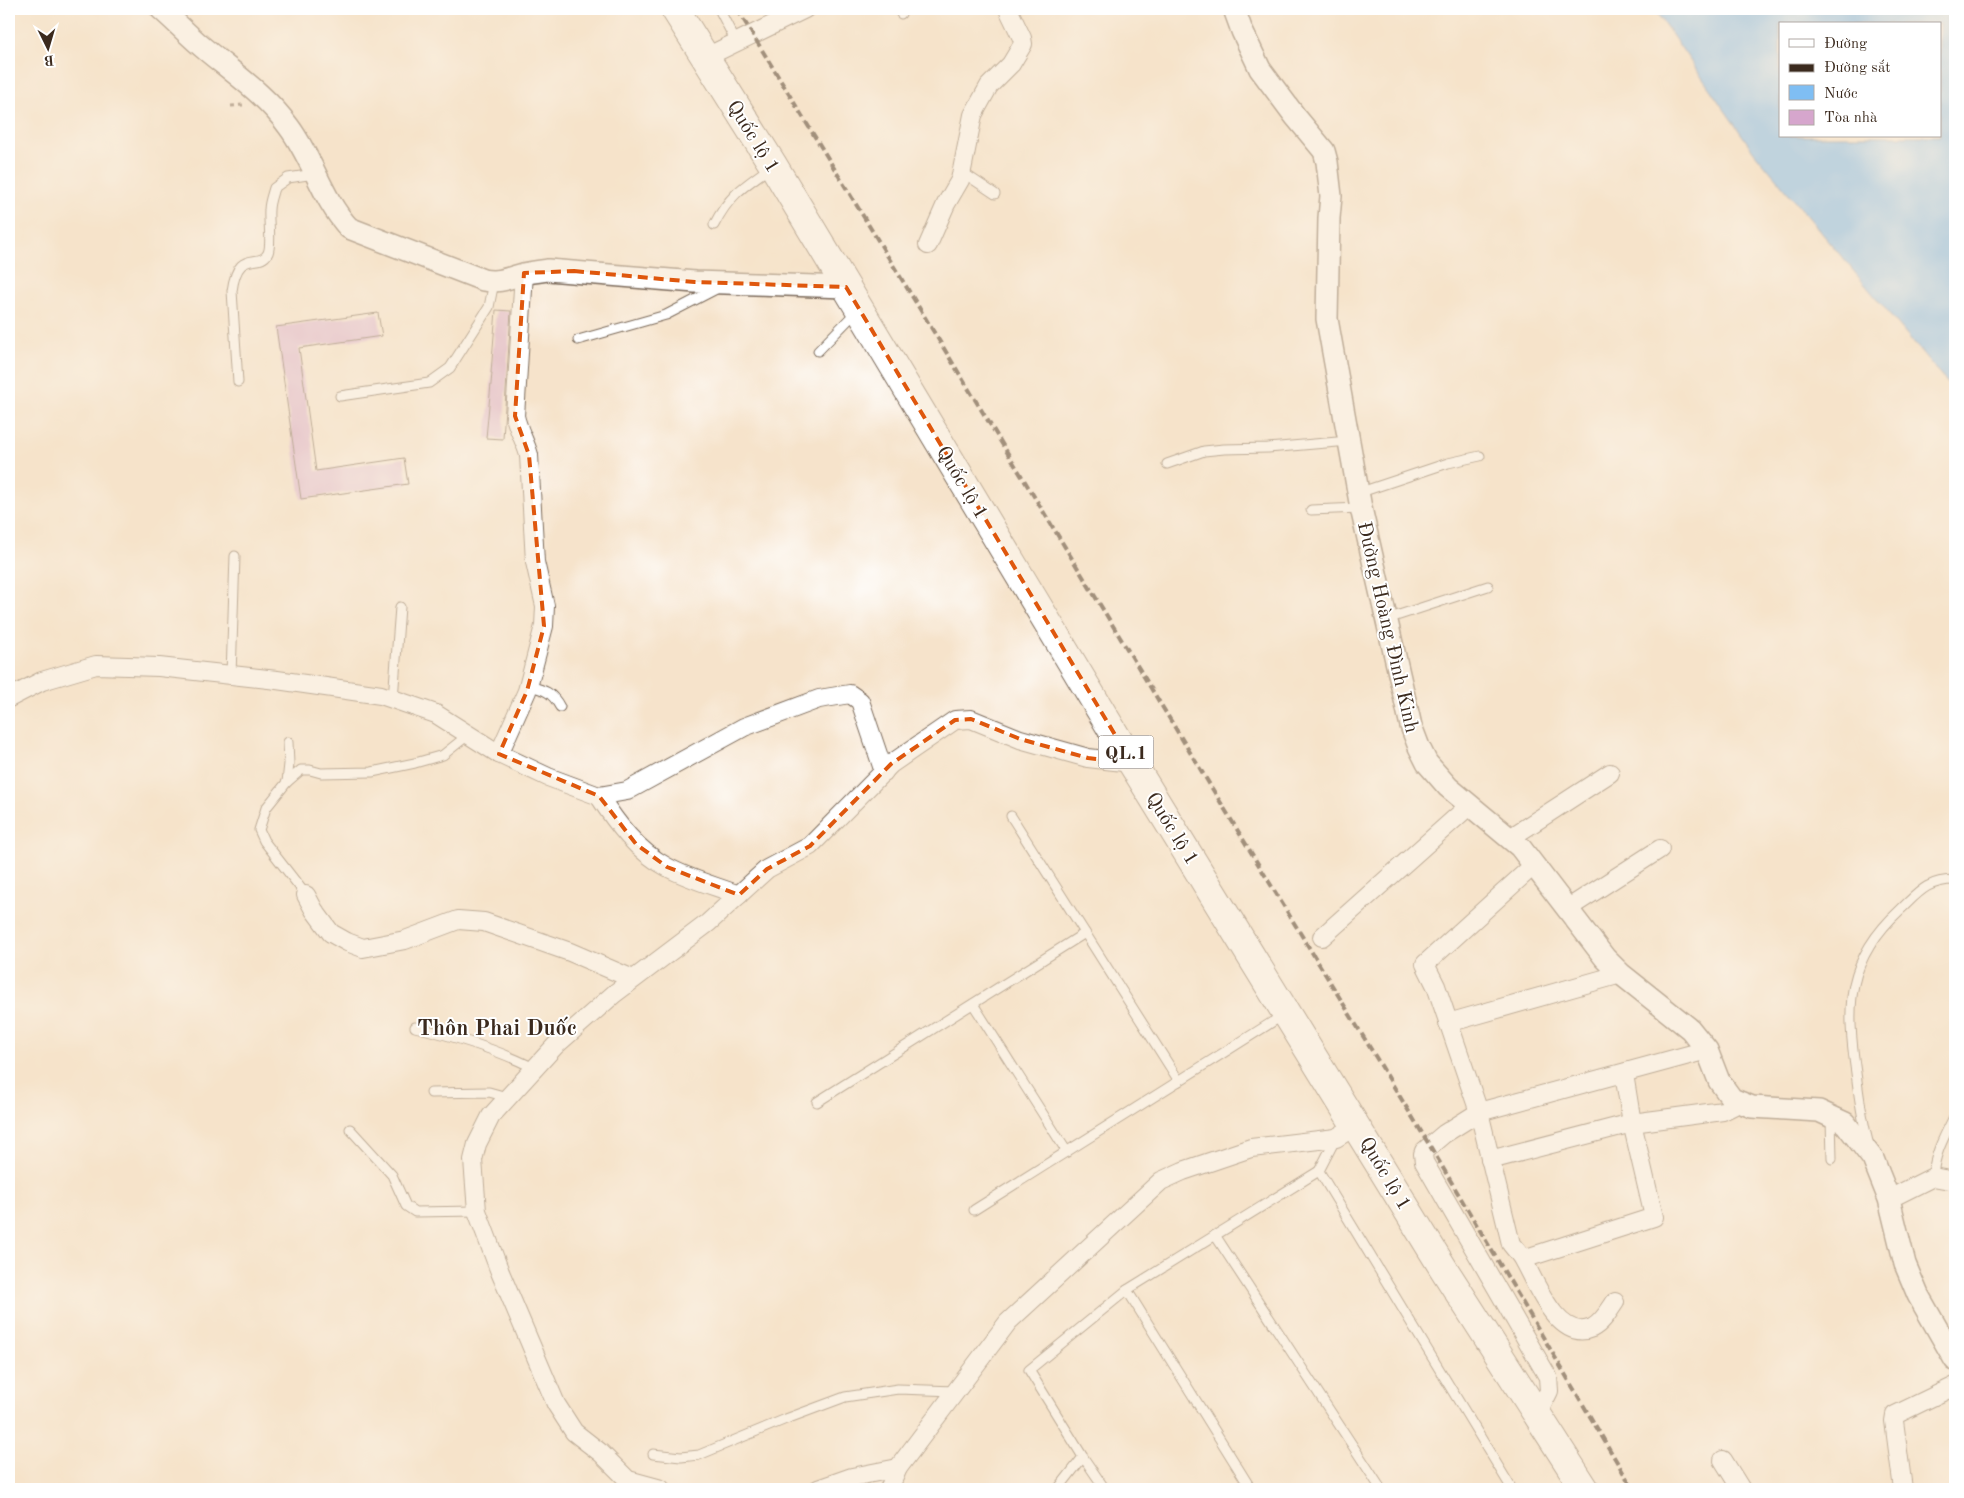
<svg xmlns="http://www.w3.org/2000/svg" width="1964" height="1498" font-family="'Old Standard TT',serif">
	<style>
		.water { fill: #7fbef3; stroke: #5d7488; fill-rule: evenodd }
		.building { fill: #d6a6cd }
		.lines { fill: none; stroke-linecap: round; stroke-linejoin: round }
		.service-casing { stroke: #7c6b5b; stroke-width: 11 }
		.minor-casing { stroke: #7c6b5b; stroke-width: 20 }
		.tertiary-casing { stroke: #7c6b5b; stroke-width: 24 }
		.trunk-casing { stroke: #7c6b5b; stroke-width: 30 }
		.path { stroke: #7c6b5b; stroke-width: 3; stroke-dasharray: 4 4; stroke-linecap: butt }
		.service { stroke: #fff; stroke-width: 9 }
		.minor { stroke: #fff; stroke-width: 18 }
		.tertiary { stroke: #fff; stroke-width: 21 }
		.trunk { stroke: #fff; stroke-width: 28 }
		.rail { stroke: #3b2a1e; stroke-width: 4; stroke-dasharray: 8 4; stroke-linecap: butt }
		.marked { fill: none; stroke: #df570d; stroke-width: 4; stroke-dasharray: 10 6; stroke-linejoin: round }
		.labels { text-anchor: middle; stroke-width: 4; stroke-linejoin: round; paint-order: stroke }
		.shield { fill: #fff; stroke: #766a62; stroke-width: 1 }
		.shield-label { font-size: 19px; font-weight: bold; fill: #3b2a1e }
		.street-label { font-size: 20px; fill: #3b2a1e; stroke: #fff }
		.quarter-label { font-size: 22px; font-weight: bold; fill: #3b2a1e; stroke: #fff }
	</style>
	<rect width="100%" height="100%" fill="#fff"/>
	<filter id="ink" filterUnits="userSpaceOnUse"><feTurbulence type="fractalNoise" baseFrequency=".02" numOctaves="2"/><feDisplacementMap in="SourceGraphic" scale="10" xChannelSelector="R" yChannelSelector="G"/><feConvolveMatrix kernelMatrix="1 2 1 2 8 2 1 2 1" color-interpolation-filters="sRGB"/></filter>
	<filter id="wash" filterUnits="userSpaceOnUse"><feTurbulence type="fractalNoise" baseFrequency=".0096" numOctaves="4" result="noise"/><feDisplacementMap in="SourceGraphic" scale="20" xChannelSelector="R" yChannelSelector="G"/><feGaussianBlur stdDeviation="1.12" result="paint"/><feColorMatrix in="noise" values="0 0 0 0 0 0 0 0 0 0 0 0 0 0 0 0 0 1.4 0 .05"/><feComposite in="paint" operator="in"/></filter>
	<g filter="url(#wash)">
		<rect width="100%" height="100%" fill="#f6e3cb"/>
		<!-- water -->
		<path class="water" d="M1654,9H1955V392L1754,152ZM1780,24H1940V136H1780Z"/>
		<g id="blocks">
			<!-- building -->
			<g class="building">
				<path d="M496,310L511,311L503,439L486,438L492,373H491Z"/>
				<path d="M378,313L382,336L299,348L316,471L404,458L408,484L301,499L276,327Z"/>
			</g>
		</g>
	</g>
	<g filter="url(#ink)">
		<use href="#blocks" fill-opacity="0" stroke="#7c6b5b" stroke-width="1"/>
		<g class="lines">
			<defs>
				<g id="service">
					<path d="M719,9L736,42"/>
					<path d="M898,9L901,14"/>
					<path d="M962,172L995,194"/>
					<path d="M714,225C729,195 744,186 771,167"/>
					<path d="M578,340L666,315L720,287"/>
					<path d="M818,351L857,311"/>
					<path d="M238,382L232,291C238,246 259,270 268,253C272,244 268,221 269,210C269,203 272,195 274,188L288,178L314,174"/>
					<path d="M340,396L429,383L450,368L489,307L494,282"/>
					<path d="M1167,464L1204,451L1224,449L1268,448L1349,441"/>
					<path d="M1358,493L1448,463L1480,456"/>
					<path d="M1311,510L1360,508"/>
					<path d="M1387,619L1488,586"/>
					<path d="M231,675L235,556"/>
					<path d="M529,686C545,690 552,692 560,707"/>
					<path d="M393,699L400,607"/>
					<path d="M287,782L289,764L288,742"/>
					<path d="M1011,816L1179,1081"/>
					<path d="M306,895L264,841L259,830L266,808L287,782L301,770H310L321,773L372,772L415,763L443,755L468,735"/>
					<path d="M973,1004L1067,1152"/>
					<path d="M415,1027C457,1037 496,1049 534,1068"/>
					<path d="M431,1093L489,1092L507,1097"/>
					<path d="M817,1102L1085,933"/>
					<path d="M1831,1118L1832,1159"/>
					<path d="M350,1129L392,1175L406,1206L415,1212L477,1211"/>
					<path d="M1336,1138L1319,1171L1512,1489"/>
					<path d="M1869,1145C1862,1121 1859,1097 1856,1073C1846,1004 1846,960 1900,910C1919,892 1927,880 1955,880"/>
					<path d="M1933,1177C1934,1154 1945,1135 1955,1115"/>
					<path d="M974,1210L1285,1014"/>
					<path d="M1215,1235L1381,1489"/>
					<path d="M1127,1290L1251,1489"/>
					<path d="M653,1454L681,1457L699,1455L786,1419L845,1397L898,1389L955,1391"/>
					<path d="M1083,1457L1105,1489"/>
					<path d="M1058,1489L1083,1457L1029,1370L1127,1290L1319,1171"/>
				</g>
				<g id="minor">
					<path d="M704,58L805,9"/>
					<path d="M928,245L946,204L960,180L973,115L989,86L1011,64L1023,44L1022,38L1008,9"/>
					<path d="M9,698L42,681L96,665L159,667L277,680L381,695L436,714L499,754L548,777L599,796L627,791L744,727L819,699L850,694L860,701L884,772"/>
					<path d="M499,754L527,691L544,626L545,606L535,562L529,455C525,441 518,430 515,416L524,273"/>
					<path d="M599,796C617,824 637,851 667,867C689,879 715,886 739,895"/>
					<path d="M1510,838L1610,773"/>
					<path d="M1534,865L1425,964L1436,986L1479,1112L1511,1244C1515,1249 1520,1254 1523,1260C1535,1281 1558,1343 1592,1328C1602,1323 1609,1311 1615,1302"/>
					<path d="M306,895L314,910L331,933L347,942L363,948L405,940L458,920L484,922L570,952L633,979"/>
					<path d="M1567,909L1660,849"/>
					<path d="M1322,937L1470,805"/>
					<path d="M1448,1023L1621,974"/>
					<path d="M1490,1160L1632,1123L1723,1111L1739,1103"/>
					<path d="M1889,1199L1933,1177L1955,1181"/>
					<path d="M1523,1259L1654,1217L1632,1123L1624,1074"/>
					<path d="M1537,1415L1549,1391L1548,1377L1424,1162L1423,1154L1424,1151L1444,1134L1479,1112L1707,1050"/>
					<path d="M1723,1460L1741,1489"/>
					<path d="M661,1489L628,1480L601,1453L574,1432L556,1404L500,1272L477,1211L473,1160L477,1144L491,1116L555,1046L614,994L708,923L767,869L810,846L891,764L955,720L971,719L1020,739L1088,758L1132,763"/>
					<path d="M818,1489L852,1477L898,1468"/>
					<path d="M889,1489L898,1468L1008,1322L1161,1181L1183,1171L1251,1148L1336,1138L1357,1125"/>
					<path d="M1903,1489L1894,1421L1895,1415L1955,1386"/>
				</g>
				<g id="tertiary">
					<path d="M161,9C176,22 190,37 206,50C235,74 267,96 289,127C313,159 322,199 349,228L483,280C499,283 509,278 523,274C531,272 540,271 548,270L695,282L846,287"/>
					<path d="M1234,9L1242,31L1260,69L1295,116L1324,151L1327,162L1331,196L1329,218L1327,319L1361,508L1411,726L1419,747L1427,763L1448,787L1520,847L1605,958L1621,974L1690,1029L1707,1050L1719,1081L1732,1099L1752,1107L1819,1111L1845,1123L1873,1159L1889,1199L1905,1264L1918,1295L1955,1360"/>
				</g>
				<path id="trunk" d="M675,9L773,165L1132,763L1445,1271L1585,1489"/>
			</defs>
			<!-- service casing -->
			<use href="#service" class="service-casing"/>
			<!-- minor casing -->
			<use href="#minor" class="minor-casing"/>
			<!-- tertiary casing -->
			<use href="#tertiary" class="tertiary-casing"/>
			<!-- trunk casing -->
			<use href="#trunk" class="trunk-casing"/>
			<!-- path -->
			<path class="path" d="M231,106L243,105"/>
			<!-- service -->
			<use href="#service" class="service"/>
			<!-- minor -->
			<use href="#minor" class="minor"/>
			<!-- tertiary -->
			<use href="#tertiary" class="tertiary"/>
			<!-- trunk -->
			<use href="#trunk" class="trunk"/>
			<!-- rail -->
			<path class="rail" d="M737,9L1430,1146L1633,1489"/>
		</g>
	</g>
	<!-- marked area -->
	<path d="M0 0H1964V1498H0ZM574,271L695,282L846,287L1132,763L1088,758L1020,739L971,719L955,720L891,764L810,846L767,869L739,895L667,867L636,844L599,796L499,754L527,691L544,626L529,455L515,416L524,273Z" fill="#f6e3cb" fill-opacity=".55" fill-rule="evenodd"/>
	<path class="marked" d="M574,271L695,282L846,287L1132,763L1088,758L1020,739L971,719L955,720L891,764L810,846L767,869L739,895L667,867L636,844L599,796L499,754L527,691L544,626L529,455L515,416L524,273Z"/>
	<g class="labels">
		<!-- shield labels -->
		<rect class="shield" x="1098.5" y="735.5" width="55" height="33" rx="4"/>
		<g class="shield-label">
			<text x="1126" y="759">QL.1</text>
		</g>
		<!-- street labels -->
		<g class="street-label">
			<text transform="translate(754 136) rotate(58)" y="7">Quốc lộ 1</text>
			<text transform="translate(963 482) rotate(59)" y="7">Quốc lộ 1</text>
			<text transform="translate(1389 627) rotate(77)" y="7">Đường Hoàng Đình Kinh</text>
			<text transform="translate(1173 828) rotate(58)" y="7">Quốc lộ 1</text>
			<text transform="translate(1386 1173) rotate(59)" y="7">Quốc lộ 1</text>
		</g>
		<!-- quarter labels -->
		<g class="quarter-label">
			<text x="497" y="1035">Thôn Phai Duốc</text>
		</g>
	</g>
	<!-- margin -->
	<rect width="1964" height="1498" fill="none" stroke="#fff" stroke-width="30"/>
	<!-- legend -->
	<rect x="1779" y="22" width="162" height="115" fill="#ffffff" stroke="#b1aaa5"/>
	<rect x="1789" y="39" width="25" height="8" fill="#ffffff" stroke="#b1aaa5"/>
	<text x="1824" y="48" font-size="15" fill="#3b2a1e">Đường</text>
	<rect x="1789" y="64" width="25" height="8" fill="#3b2a1e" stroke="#b1aaa5"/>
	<text x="1824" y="72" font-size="15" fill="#3b2a1e">Đường sắt</text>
	<rect x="1789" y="85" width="25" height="15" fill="#7fbef3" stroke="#b1aaa5"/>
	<text x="1824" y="98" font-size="15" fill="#3b2a1e">Nước</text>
	<rect x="1789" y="110" width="25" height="15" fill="#d6a6cd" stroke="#b1aaa5"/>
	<text x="1824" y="122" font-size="15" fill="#3b2a1e">Tòa nhà</text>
	<!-- north arrow -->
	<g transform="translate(48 48) rotate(175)" stroke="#ffffff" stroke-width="4" paint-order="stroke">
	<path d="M0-4L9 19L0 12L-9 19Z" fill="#3b2a1e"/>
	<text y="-8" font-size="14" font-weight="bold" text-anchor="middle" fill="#3b2a1e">B</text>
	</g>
</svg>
